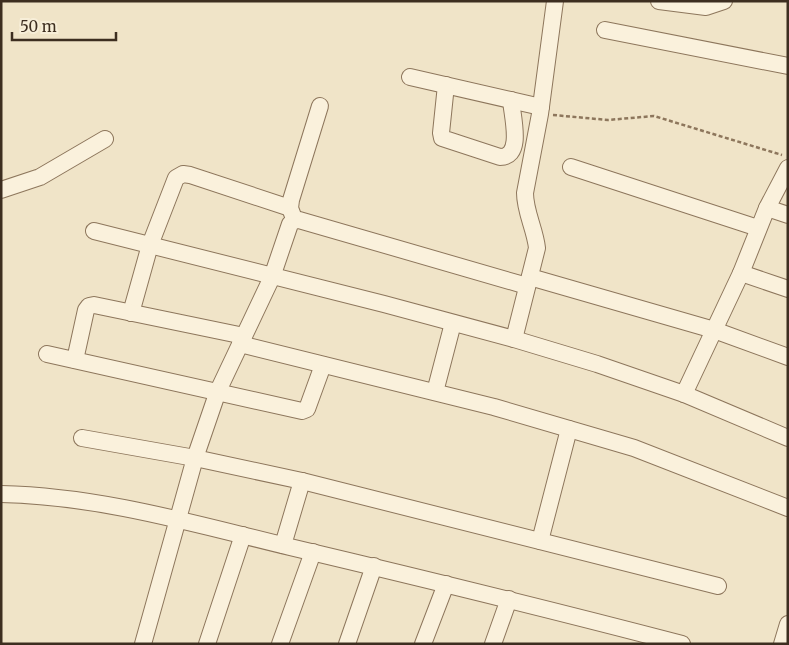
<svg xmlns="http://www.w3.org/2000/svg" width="789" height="645" font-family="Merriweather,serif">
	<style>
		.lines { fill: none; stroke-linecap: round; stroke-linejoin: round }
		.minor-casing { stroke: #8d765c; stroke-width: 18 }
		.path { stroke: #8d765c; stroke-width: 2.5; stroke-dasharray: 4 2.5; stroke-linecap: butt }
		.minor { stroke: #faf1dc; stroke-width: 16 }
	</style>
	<rect width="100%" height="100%" fill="#f0e4c8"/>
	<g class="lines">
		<defs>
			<g id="minor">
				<path d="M659,1L706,7L724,1"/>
				<path d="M605,30L788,66"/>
				<path d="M410,77L541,107"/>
				<path d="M446,85L441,133L442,138L500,157C524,157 512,116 511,100"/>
				<path d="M571,167L758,228"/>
				<path d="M1,190L40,177L105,139"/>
				<path d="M767,208L788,215"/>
				<path d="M293,216L290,208L291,200L320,106"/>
				<path d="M94,231L384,304L514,339L597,364L684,394L788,438"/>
				<path d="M741,273L788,289"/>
				<path d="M530,277L714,330L788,357"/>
				<path d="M131,313L150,245L176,178L183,174L190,175L290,208"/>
				<path d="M514,339L537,248C535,229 525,212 525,193L540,114L555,1"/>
				<path d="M240,344L494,407L634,448L788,508"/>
				<path d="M47,354L302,411L307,409L323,365"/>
				<path d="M75,360L86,310L89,306L94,305L244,336"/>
				<path d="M435,392L453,323"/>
				<path d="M684,394L741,273L767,208L788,168"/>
				<path d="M82,438L195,458L302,481L718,586"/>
				<path d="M1,494C100,496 195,524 290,547C421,578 552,610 682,644"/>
				<path d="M540,541L569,429"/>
				<path d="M283,545L302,481"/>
				<path d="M143,644L195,458L218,391L272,277L290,224L295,220H299L527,286"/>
				<path d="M207,644L243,535"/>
				<path d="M280,644L313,552"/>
				<path d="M347,644L374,566"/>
				<path d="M423,644L446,584"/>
				<path d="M493,644L509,599"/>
				<path d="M782,644L788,624"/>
			</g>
		</defs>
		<!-- minor casing -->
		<use href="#minor" class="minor-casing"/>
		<!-- path -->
		<path class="path" d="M553,115L608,120L654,116L782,155"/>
		<!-- minor -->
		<use href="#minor" class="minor"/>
	</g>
	<!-- border -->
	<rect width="789" height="645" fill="none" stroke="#3d2e20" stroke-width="5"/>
	<!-- scale -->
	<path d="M12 32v8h104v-8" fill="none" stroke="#3d2e20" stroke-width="2.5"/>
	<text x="20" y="32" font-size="15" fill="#3d2e20" stroke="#f7eed8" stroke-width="4" paint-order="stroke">50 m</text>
</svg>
